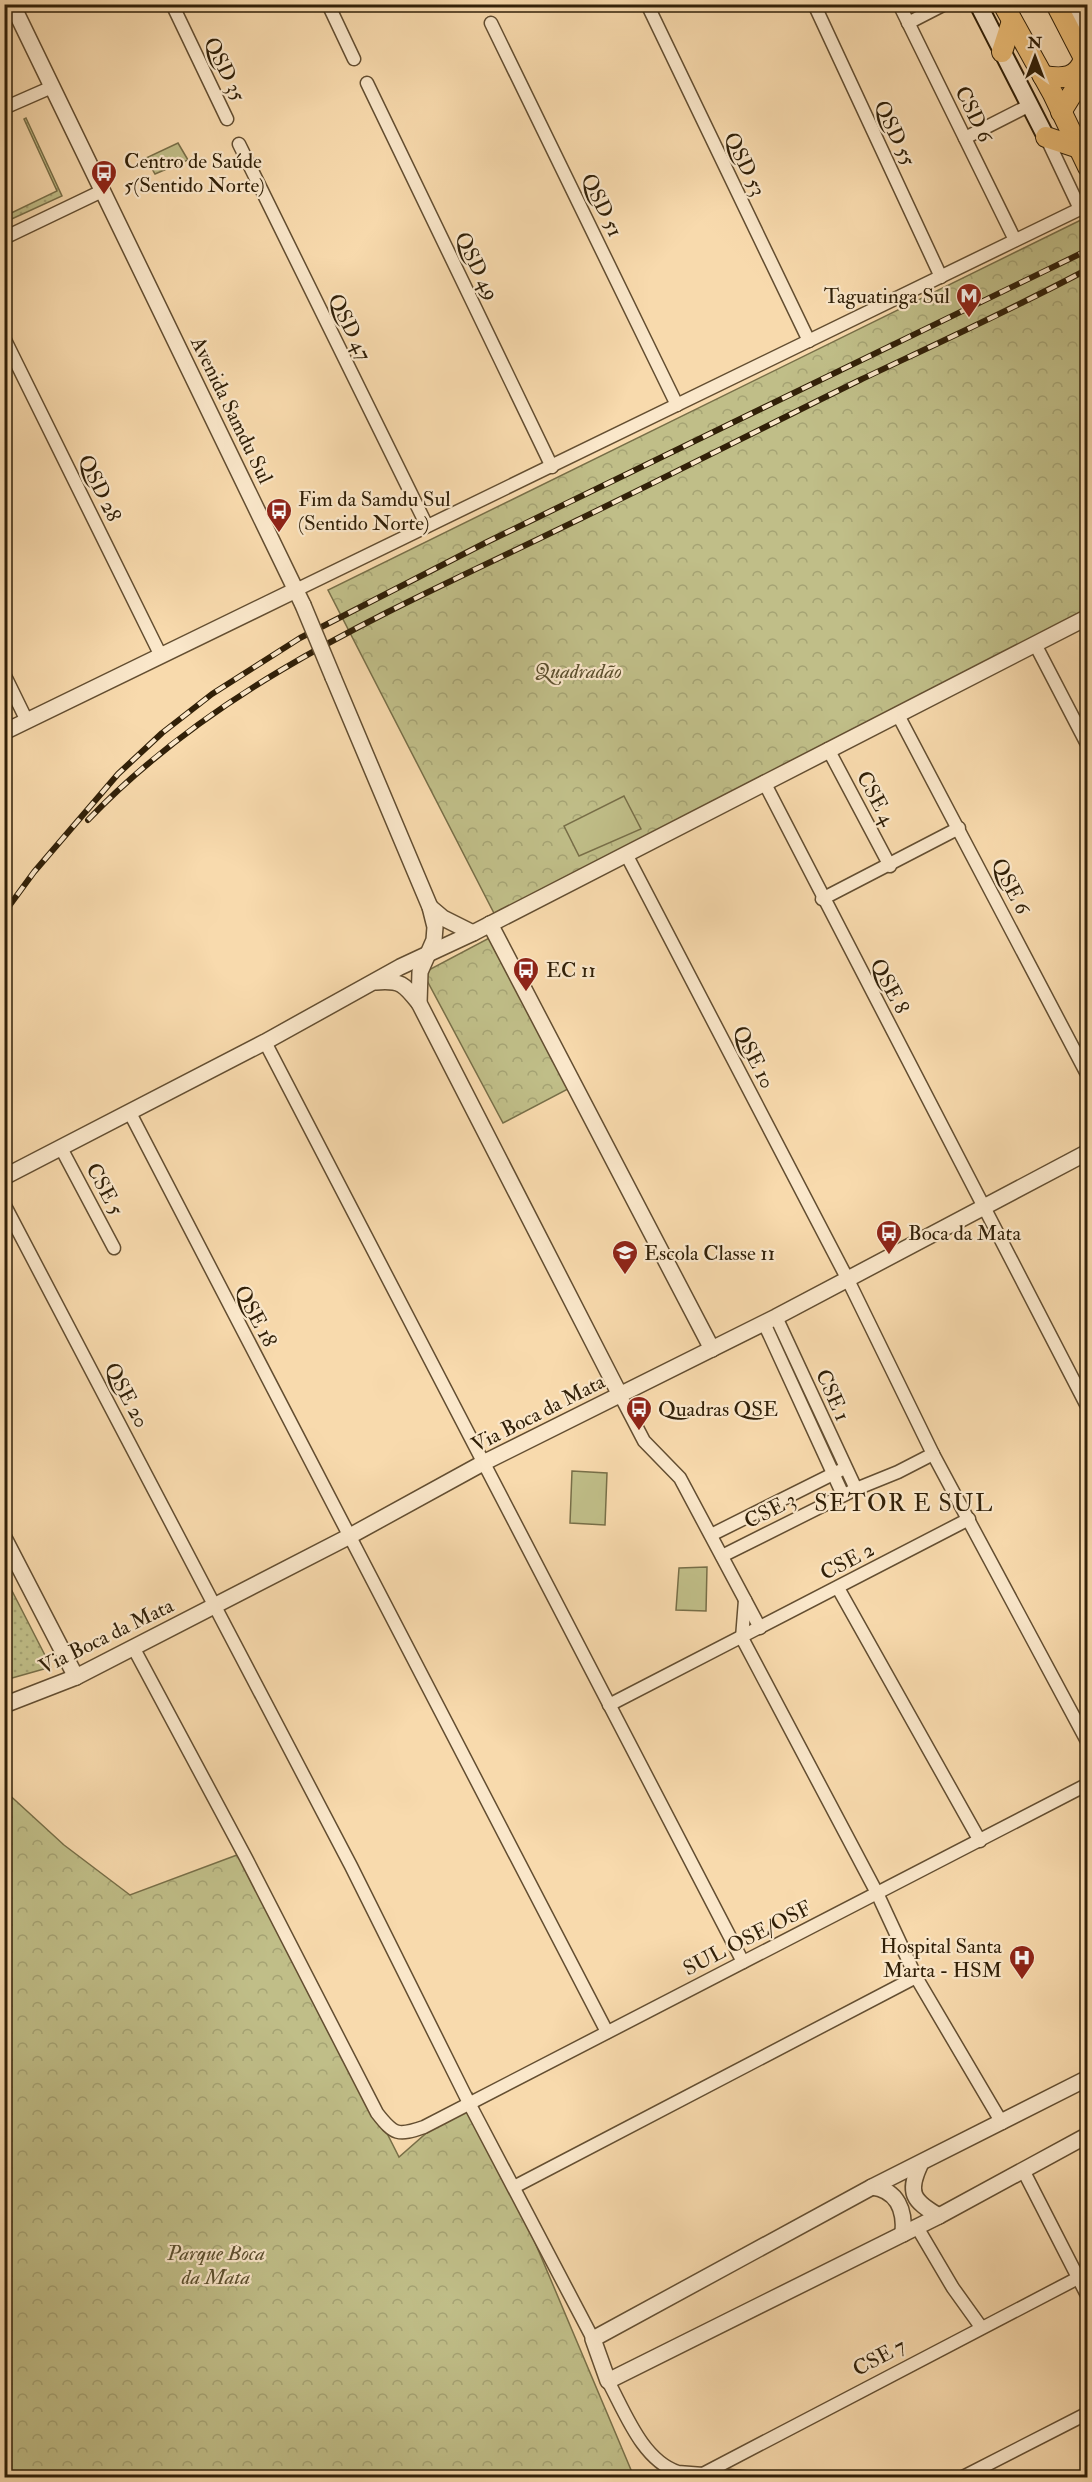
<svg xmlns="http://www.w3.org/2000/svg" width="1092" height="2482" font-family="'IM FELL Double Pica',serif">
	<style>
		.grass { fill: url(#grass-dots); stroke: #786f48; stroke-width: 1.5 }
		.park { fill: url(#park-crowns); stroke: #786f48; stroke-width: 1.5 }
		.garden { fill: #c0be88; stroke: #786f48; stroke-width: 1.5 }
		.lines { fill: none; stroke-linecap: round; stroke-linejoin: round }
		.minor-casing { stroke: #634e31; stroke-width: 15 }
		.tertiary-casing { stroke: #634e31; stroke-width: 18 }
		.secondary-casing { stroke: #312008; stroke-width: 20 }
		.trunk-casing { stroke: #312008; stroke-width: 22 }
		.minor { stroke: #fae7ca; stroke-width: 12 }
		.tertiary { stroke: #fae7ca; stroke-width: 15 }
		.secondary { stroke: #fae7ca; stroke-width: 16 }
		.trunk { stroke: #ecbd76; stroke-width: 20 }
		.rail-casing { stroke: #312008; stroke-width: 6 }
		.rail { stroke: #fae7ca; stroke-width: 4; stroke-dasharray: 11; stroke-linecap: butt }
		.tertiary-bridge-casing { stroke: #634e31; stroke-width: 18; stroke-linecap: butt }
		.tertiary-bridge { stroke: #fae7ca; stroke-width: 15 }
		.labels { text-anchor: middle; stroke-width: 4.5; stroke-linejoin: round; paint-order: stroke }
		.street-label { font-size: 21px; fill: #312008; stroke: #fae7ca }
		.poi-label { font-size: 21px; fill: #312008; stroke: #fae7ca; text-anchor: start }
		.park-label { font-size: 21px; font-style: italic; fill: #5c4f2e; stroke: #fae7ca }
		.quarter-label { font-size: 24px; letter-spacing: 1.5px; fill: #312008; stroke: #fae7ca }
	</style>
	<defs>
		<pattern id="grass-dots" width="8" height="8" patternUnits="userSpaceOnUse" patternTransform="scale(1.5)"><rect width="8" height="8" fill="#c0be88"/><path d="M2 2h.1M6 6h.1" fill="none" stroke="#a5a374" stroke-width="1.8" stroke-linecap="round"/></pattern>
		<pattern id="park-crowns" width="20" height="18" patternUnits="userSpaceOnUse" patternTransform="scale(1.5)"><rect width="20" height="18" fill="#c0be88"/><path d="M2 6a3 3 0 1 1 6 0M12 15a3 3 0 1 1 6 0" fill="none" stroke="#a5a374"/></pattern>
	</defs>
	<rect width="100%" height="100%" fill="#f8daad"/>
	<filter id="stains"><feTurbulence type="fractalNoise" baseFrequency=".00333" numOctaves="4"/><feColorMatrix values="0 0 0 0 .2 0 0 0 0 .09 0 0 0 0 .02 0 0 0 .5 -.17"/></filter>
	<radialGradient id="worn" r=".72"><stop offset=".6" stop-color="#630" stop-opacity="0"/><stop offset="1" stop-color="#630" stop-opacity=".3"/></radialGradient>
	<!-- grass -->
	<g class="grass">
		<path d="M26,118L62,196L5,222V216L57,191L24,119Z"/>
		<path d="M8,1583L51,1667L5,1680L4,1585Z"/>
	</g>
	<!-- park -->
	<g class="park">
		<path d="M1087,217V614L497,919L328,590Z"/>
		<path d="M493,936L568,1089L503,1123L423,973Z"/>
		<path d="M4,1790L64,1845L130,1895L245,1852L399,2157L472,2093L634,2477H5Z"/>
	</g>
	<!-- garden -->
	<g class="garden">
		<path d="M178,143L188,160L155,174L146,158Z"/>
		<path d="M624,796L641,829L579,856L564,826Z"/>
		<path d="M572,1471L607,1473L605,1525L570,1523Z"/>
		<path d="M707,1567L706,1611L676,1610L679,1568Z"/>
	</g>
	<g class="lines">
		<defs>
			<g id="minor">
				<path d="M172,4L227,119"/>
				<path d="M328,4L354,59"/>
				<path d="M647,4L809,341"/>
				<path d="M814,4L941,277"/>
				<path d="M899,4L1015,240"/>
				<path d="M491,23L677,405"/>
				<path d="M908,23L945,4"/>
				<path d="M367,83L552,467"/>
				<path d="M4,108L52,87"/>
				<path d="M1046,137L1080,209"/>
				<path d="M965,138L1030,105"/>
				<path d="M239,144L427,526"/>
				<path d="M4,238L102,191"/>
				<path d="M4,338L161,656"/>
				<path d="M296,590L1088,205"/>
				<path d="M1035,644L1088,746"/>
				<path d="M4,674L27,721"/>
				<path d="M898,715L1088,1076"/>
				<path d="M828,749L890,866"/>
				<path d="M764,782L1088,1408"/>
				<path d="M626,854L847,1278L933,1454L1088,1743"/>
				<path d="M822,899L959,828"/>
				<path d="M265,1042L743,1962"/>
				<path d="M130,1113L607,2032"/>
				<path d="M61,1148L114,1248"/>
				<path d="M4,1204L351,1866L469,2103L593,2339"/>
				<path d="M776,1317L856,1489"/>
				<path d="M764,1323L843,1495"/>
				<path d="M620,1395L644,1441L680,1478L760,1628"/>
				<path d="M711,1535L839,1471"/>
				<path d="M722,1556L856,1489L898,1472L933,1454"/>
				<path d="M838,1588L980,1841"/>
				<path d="M745,1600L742,1638L877,1893L916,1977L1002,2123"/>
				<path d="M133,1647L246,1858L377,2113C394,2135 398,2136 424,2127L1088,1784"/>
				<path d="M609,1705L969,1519"/>
				<path d="M1023,2170L1088,2297"/>
				<path d="M514,2187L916,1977"/>
				<path d="M917,2227L953,2288L981,2327"/>
				<path d="M608,2381C625,2412 642,2460 678,2472L754,2478"/>
				<path d="M701,2475L1078,2278"/>
				<path d="M961,2478L1088,2413"/>
			</g>
			<g id="tertiary">
				<path d="M12,4L303,605"/>
				<path d="M333,677L430,907L435,927L434,940L420,972L419,1003L620,1395"/>
				<path d="M4,732L296,590"/>
				<path d="M430,907L443,918L473,933"/>
				<path d="M490,924L712,1349"/>
				<path d="M376,982C401,980 404,984 419,1003"/>
				<path d="M4,1177L265,1042L400,967L473,933L1088,617"/>
				<path d="M4,1538L76,1677"/>
				<path d="M4,1705L76,1677L350,1536L483,1463L776,1317L1088,1152"/>
				<path d="M1088,2078L872,2187L593,2339L608,2381L939,2216L1088,2135"/>
				<path d="M920,2165C907,2193 913,2201 939,2216"/>
				<path d="M872,2187C898,2190 905,2211 903,2234"/>
			</g>
			<g id="secondary">
				<path d="M978,4L1046,137"/>
				<path d="M1074,4L1088,32"/>
			</g>
			<g id="trunk">
				<path d="M1003,4L1053,94L1088,167"/>
				<path d="M1056,4L1088,66"/>
				<path d="M1002,52L1012,21"/>
				<path d="M1043,76C1063,79 1077,79 1084,59"/>
				<path d="M1061,112L1074,91L1088,88"/>
				<path d="M1046,137L1079,148"/>
			</g>
		</defs>
		<!-- minor casing -->
		<use href="#minor" class="minor-casing"/>
		<!-- tertiary casing -->
		<use href="#tertiary" class="tertiary-casing"/>
		<!-- secondary casing -->
		<use href="#secondary" class="secondary-casing"/>
		<!-- trunk casing -->
		<use href="#trunk" class="trunk-casing"/>
		<!-- minor -->
		<use href="#minor" class="minor"/>
		<!-- tertiary -->
		<use href="#tertiary" class="tertiary"/>
		<!-- secondary -->
		<use href="#secondary" class="secondary"/>
		<!-- trunk -->
		<use href="#trunk" class="trunk"/>
		<defs>
			<g id="rail">
				<path d="M88,820C219,683 388,612 555,531C657,482 758,430 860,380C936,344 1013,309 1088,269"/>
				<path d="M4,913L34,872L118,774L162,733L212,694L300,638L487,542L1088,250"/>
			</g>
		</defs>
		<!-- rail casing -->
		<use href="#rail" class="rail-casing"/>
		<!-- rail -->
		<use href="#rail" class="rail"/>
		<defs>
			<path id="tertiary-bridge" d="M303,605L333,677"/>
		</defs>
		<!-- tertiary-bridge casing -->
		<use href="#tertiary-bridge" class="tertiary-bridge-casing"/>
		<!-- tertiary-bridge -->
		<use href="#tertiary-bridge" class="tertiary-bridge"/>
	</g>
	<!-- icons -->
	<defs>
		<symbol id="bus-pin" viewBox="-11 -11 22 30"><path d="M0 17L-7.5 6A9.5 9.5 0 1 1 7.5 6Z" fill="#8f2418" stroke="#fae7ca"/><path d="M-5-6H5V4H4V6H2V4H-2V6H-4V4H-5ZM-3.5-4V0h7V-4ZM-3.5 1.2v1.5H-2V1.2ZM2 1.2v1.5H3.5V1.2Z" fill="#fff"/></symbol>
		<symbol id="metro-pin" viewBox="-11 -11 22 30"><path d="M0 17L-7.5 6A9.5 9.5 0 1 1 7.5 6Z" fill="#8f2418" stroke="#fae7ca"/><path d="M-5.5 5V-5H-3L0 0L3-5H5.5V5H3V-.5L0 4L-3-.5V5Z" fill="#fff"/></symbol>
		<symbol id="school-pin" viewBox="-11 -11 22 30"><path d="M0 17L-7.5 6A9.5 9.5 0 1 1 7.5 6Z" fill="#8f2418" stroke="#fae7ca"/><path d="M0-5L7-2L0 1L-7-2ZM-4 1L0 2.5L4 1V4Q0 6-4 4Z" fill="#fff"/></symbol>
		<symbol id="hospital-pin" viewBox="-11 -11 22 30"><path d="M0 17L-7.5 6A9.5 9.5 0 1 1 7.5 6Z" fill="#8f2418" stroke="#fae7ca"/><path d="M-5-5h3v3.5h4V-5h3V5h-3V1.5h-4V5h-3Z" fill="#fff"/></symbol>
	</defs>
	<g fill-rule="evenodd">
		<use href="#bus-pin" x="89" y="158" width="30" height="40"/>
		<use href="#metro-pin" x="954" y="281" width="30" height="40"/>
		<use href="#bus-pin" x="264" y="496" width="30" height="40"/>
		<use href="#bus-pin" x="511" y="955" width="30" height="40"/>
		<use href="#bus-pin" x="874" y="1218" width="30" height="40"/>
		<use href="#school-pin" x="610" y="1238" width="30" height="40"/>
		<use href="#bus-pin" x="624" y="1394" width="30" height="40"/>
		<use href="#hospital-pin" x="1007" y="1943" width="30" height="40"/>
	</g>
	<g class="labels">
		<!-- street labels -->
		<g class="street-label">
			<text transform="translate(225 69) rotate(64)" y="7">QSD 35</text>
			<text transform="translate(974 114) rotate(64)" y="7">CSD 6</text>
			<text transform="translate(895 133) rotate(65)" y="7">QSD 55</text>
			<text transform="translate(745 164) rotate(64)" y="7">QSD 53</text>
			<text transform="translate(602 205) rotate(64)" y="7">QSD 51</text>
			<text transform="translate(477 266) rotate(64)" y="7">QSD 49</text>
			<text transform="translate(350 327) rotate(64)" y="7">QSD 47</text>
			<text transform="translate(232 410) rotate(64)" y="7">Avenida Samdu Sul</text>
			<text transform="translate(100 488) rotate(64)" y="7">QSD 28</text>
			<text transform="translate(876 798) rotate(62)" y="7">CSE 4</text>
			<text transform="translate(1011 886) rotate(63)" y="7">QSE 6</text>
			<text transform="translate(890 986) rotate(62)" y="7">QSE 8</text>
			<text transform="translate(754 1057) rotate(63)" y="7">QSE 10</text>
			<text transform="translate(105 1189) rotate(62)" y="7">CSE 5</text>
			<text transform="translate(256 1316) rotate(62)" y="7">QSE 18</text>
			<text transform="translate(127 1395) rotate(62)" y="7">QSE 20</text>
			<text transform="translate(833 1395) rotate(66)" y="7">CSE 1</text>
			<text transform="translate(538 1413) rotate(-27)" y="7">Via Boca da Mata</text>
			<text transform="translate(770 1510) rotate(-27)" y="7">CSE 3</text>
			<text transform="translate(847 1561) rotate(-28)" y="7">CSE 2</text>
			<text transform="translate(106 1636) rotate(-26)" y="7">Via Boca da Mata</text>
			<text transform="translate(747 1938) rotate(-27)" y="7">SUL OSE/OSF</text>
			<text transform="translate(879 2357) rotate(-28)" y="7">CSE 7</text>
		</g>
		<!-- poi labels -->
		<g class="poi-label">
			<text x="124" y="168">Centro de Saúde<tspan x="124" dy="24">5(Sentido Norte)</tspan></text>
			<text x="950" y="303" text-anchor="end">Taguatinga Sul</text>
			<text x="298" y="506">Fim da Samdu Sul<tspan x="298" dy="24">(Sentido Norte)</tspan></text>
			<text x="546" y="977">EC 11</text>
			<text x="908" y="1240">Boca da Mata</text>
			<text x="644" y="1260">Escola Classe 11</text>
			<text x="658" y="1416">Quadras QSE</text>
			<text x="1002" y="1953" text-anchor="end">Hospital Santa<tspan x="1002" dy="24">Marta - HSM</tspan></text>
		</g>
		<!-- park labels -->
		<g class="park-label">
			<text x="578" y="678">Quadradão</text>
			<text x="216" y="2260">Parque Boca<tspan x="216" dy="24">da Mata</tspan></text>
		</g>
		<!-- quarter labels -->
		<g class="quarter-label">
			<text x="904" y="1511">SETOR E SUL</text>
		</g>
	</g>
	<!-- margin -->
	<rect width="1092" height="2482" fill="none" stroke="#f8daad" stroke-width="24"/>
	<rect x="6" y="6" width="1080" height="2470" fill="none" stroke="#312008" stroke-width="3"/>
	<rect x="12" y="12" width="1068" height="2458" fill="none" stroke="#312008" stroke-width="1.5"/>
	<!-- north arrow -->
	<g transform="translate(1035 57)" stroke="#fae7ca" stroke-width="4.5" paint-order="stroke">
	<path d="M0-4.5L10 22L0 15L-10 22Z" fill="#312008"/>
	<text y="-9" font-size="16" font-weight="bold" text-anchor="middle" fill="#312008">N</text>
	</g>
	<rect width="100%" height="100%" filter="url(#stains)"/>
	<rect width="100%" height="100%" fill="url(#worn)"/>
</svg>
